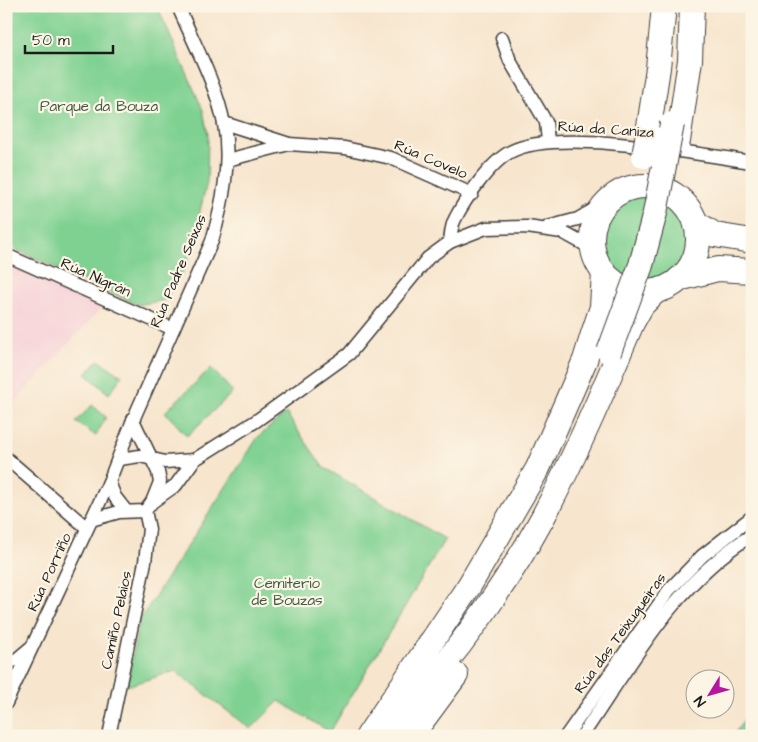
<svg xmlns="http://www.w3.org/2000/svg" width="758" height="742" font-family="'Architects Daughter',sans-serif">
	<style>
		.built { fill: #f6cfd7 }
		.green { fill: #7fd192; stroke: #4e7657 }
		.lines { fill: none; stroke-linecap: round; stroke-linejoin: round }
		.street-casing { stroke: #3d3a37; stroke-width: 15 }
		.highway-casing { stroke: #3d3a37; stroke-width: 26 }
		.street { stroke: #fff; stroke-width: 12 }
		.highway { stroke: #fff; stroke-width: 24 }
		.highway-bridge-casing { stroke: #3d3a37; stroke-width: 26; stroke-linecap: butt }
		.highway-bridge { stroke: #fff; stroke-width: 24 }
		.labels { text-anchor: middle; stroke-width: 4.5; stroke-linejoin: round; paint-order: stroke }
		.park-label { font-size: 15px; fill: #3f5b45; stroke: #fcf5e5 }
		.street-label { font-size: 15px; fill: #1c1c1c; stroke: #fcf5e5 }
	</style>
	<rect width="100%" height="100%" fill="#fcf5e5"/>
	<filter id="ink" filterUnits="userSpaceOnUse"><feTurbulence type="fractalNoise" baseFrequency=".02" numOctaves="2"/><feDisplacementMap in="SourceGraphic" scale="10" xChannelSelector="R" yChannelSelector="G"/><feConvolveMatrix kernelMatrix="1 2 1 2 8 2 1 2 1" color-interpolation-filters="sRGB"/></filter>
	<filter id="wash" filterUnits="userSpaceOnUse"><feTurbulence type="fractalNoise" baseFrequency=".0096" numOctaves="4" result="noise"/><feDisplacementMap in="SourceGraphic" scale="20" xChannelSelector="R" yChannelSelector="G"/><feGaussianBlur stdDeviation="1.12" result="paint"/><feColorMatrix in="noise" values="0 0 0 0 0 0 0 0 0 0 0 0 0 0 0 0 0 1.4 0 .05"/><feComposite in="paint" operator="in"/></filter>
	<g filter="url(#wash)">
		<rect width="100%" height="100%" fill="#f7e5cd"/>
		<!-- built -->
		<path class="built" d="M6,264L103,306L6,412Z"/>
		<!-- green -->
		<g class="green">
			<path d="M6,6H157L203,110L208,135L207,182L187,265L165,300L138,305L6,245Z"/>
			<circle cx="645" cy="239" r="44"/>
			<path d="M98,360L122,376L109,394L86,374Z"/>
			<path d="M211,368L233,392L187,436L165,412Z"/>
			<path d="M92,405L106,417L96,436L76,422Z"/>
			<path d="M286,413L323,467L445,539L330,732L279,701L251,729L175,671L127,686L139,621L258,437Z"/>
			<path d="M752,709V736H733L749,712Z"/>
		</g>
	</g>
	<g filter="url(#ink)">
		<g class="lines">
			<defs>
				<g id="street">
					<path d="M502,38L510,61L546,122L548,141"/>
					<path d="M224,123L289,144L345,148L391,158L472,194"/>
					<path d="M227,160L289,144"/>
					<path d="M548,227L578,219L607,202"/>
					<path d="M450,242C451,235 451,226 455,219C465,199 490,163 510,152C555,127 698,154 752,162"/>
					<path d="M6,255L173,329"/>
					<path d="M133,420L158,472L160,482L152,502"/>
					<path d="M6,458L87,528"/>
					<path d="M119,459L140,456L165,462L194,460"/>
					<path d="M109,482L115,497L126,511"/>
					<path d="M91,520L119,512L145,511L152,502L176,485L194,460L256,421L349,354L428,258L450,242L486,228L527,227L562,232L593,249"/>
					<path d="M6,664L17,659L30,648"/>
					<path d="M6,703L109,482L133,420L212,241C223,203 231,163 224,124C216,83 194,44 178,6"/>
					<path d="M109,736L145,562L149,529L145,511"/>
					<path d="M566,736L669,590L702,556L752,517"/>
					<path d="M582,736C631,664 676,581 752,535"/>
				</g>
				<g id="highway">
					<path d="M648,133L658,68L664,6"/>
					<path d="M678,141L690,60L692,6"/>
					<circle cx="645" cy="239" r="53"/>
					<path d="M696,223L715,235L752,241"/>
					<path d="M679,279L718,269L752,271"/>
					<path d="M406,710C457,652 505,587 542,519C576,455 604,389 632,323L642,305L656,291"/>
					<path d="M368,736L469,586L538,468L585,360L593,334L602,307L604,272"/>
					<path d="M388,736L415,696"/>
					<path d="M411,736L456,675"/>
				</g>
			</defs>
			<!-- street casing -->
			<use href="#street" class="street-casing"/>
			<!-- highway casing -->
			<use href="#highway" class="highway-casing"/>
			<!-- street -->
			<use href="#street" class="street"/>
			<!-- highway -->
			<use href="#highway" class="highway"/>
			<defs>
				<g id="highway-bridge">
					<path d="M644,156L648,133"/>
					<path d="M609,352L641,265L655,213L672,124"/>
				</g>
			</defs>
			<!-- highway-bridge casing -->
			<use href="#highway-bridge" class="highway-bridge-casing"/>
			<!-- highway-bridge -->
			<use href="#highway-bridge" class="highway-bridge"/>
		</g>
	</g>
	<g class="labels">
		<!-- park labels -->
		<g class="park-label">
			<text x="99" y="111">Parque da Bouza</text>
			<text x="287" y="588">Cemiterio<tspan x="287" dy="17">de Bouzas</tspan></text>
		</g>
		<!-- street labels -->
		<g class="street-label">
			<text transform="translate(606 129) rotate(4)" y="5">Rúa da Caniza</text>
			<text transform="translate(431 159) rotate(23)" y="5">Rúa Covelo</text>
			<text transform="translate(178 271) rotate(-67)" y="5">Rúa Padre Seixas</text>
			<text transform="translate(96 277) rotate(24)" y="5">Rúa Nigrán</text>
			<text transform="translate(49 572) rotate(-65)" y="5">Rúa Porriño</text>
			<text transform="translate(116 620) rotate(-78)" y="5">Camiño Pelaios</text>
			<text transform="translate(620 633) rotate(-54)" y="5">Rúa das Teixugueiras</text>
		</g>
	</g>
	<!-- margin -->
	<rect width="758" height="742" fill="none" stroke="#fcf5e5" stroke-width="25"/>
	<!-- north arrow -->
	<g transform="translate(710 694) rotate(233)"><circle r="24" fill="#fcf5e5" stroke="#a29e95"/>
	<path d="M0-4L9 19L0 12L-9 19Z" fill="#b5179e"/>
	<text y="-8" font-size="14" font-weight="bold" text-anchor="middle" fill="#1c1c1c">N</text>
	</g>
	<!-- scale -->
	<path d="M25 45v8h88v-8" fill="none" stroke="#1c1c1c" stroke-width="2.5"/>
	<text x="32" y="45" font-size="15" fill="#1c1c1c" stroke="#fcf5e5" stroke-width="4" paint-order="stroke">50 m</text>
</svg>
